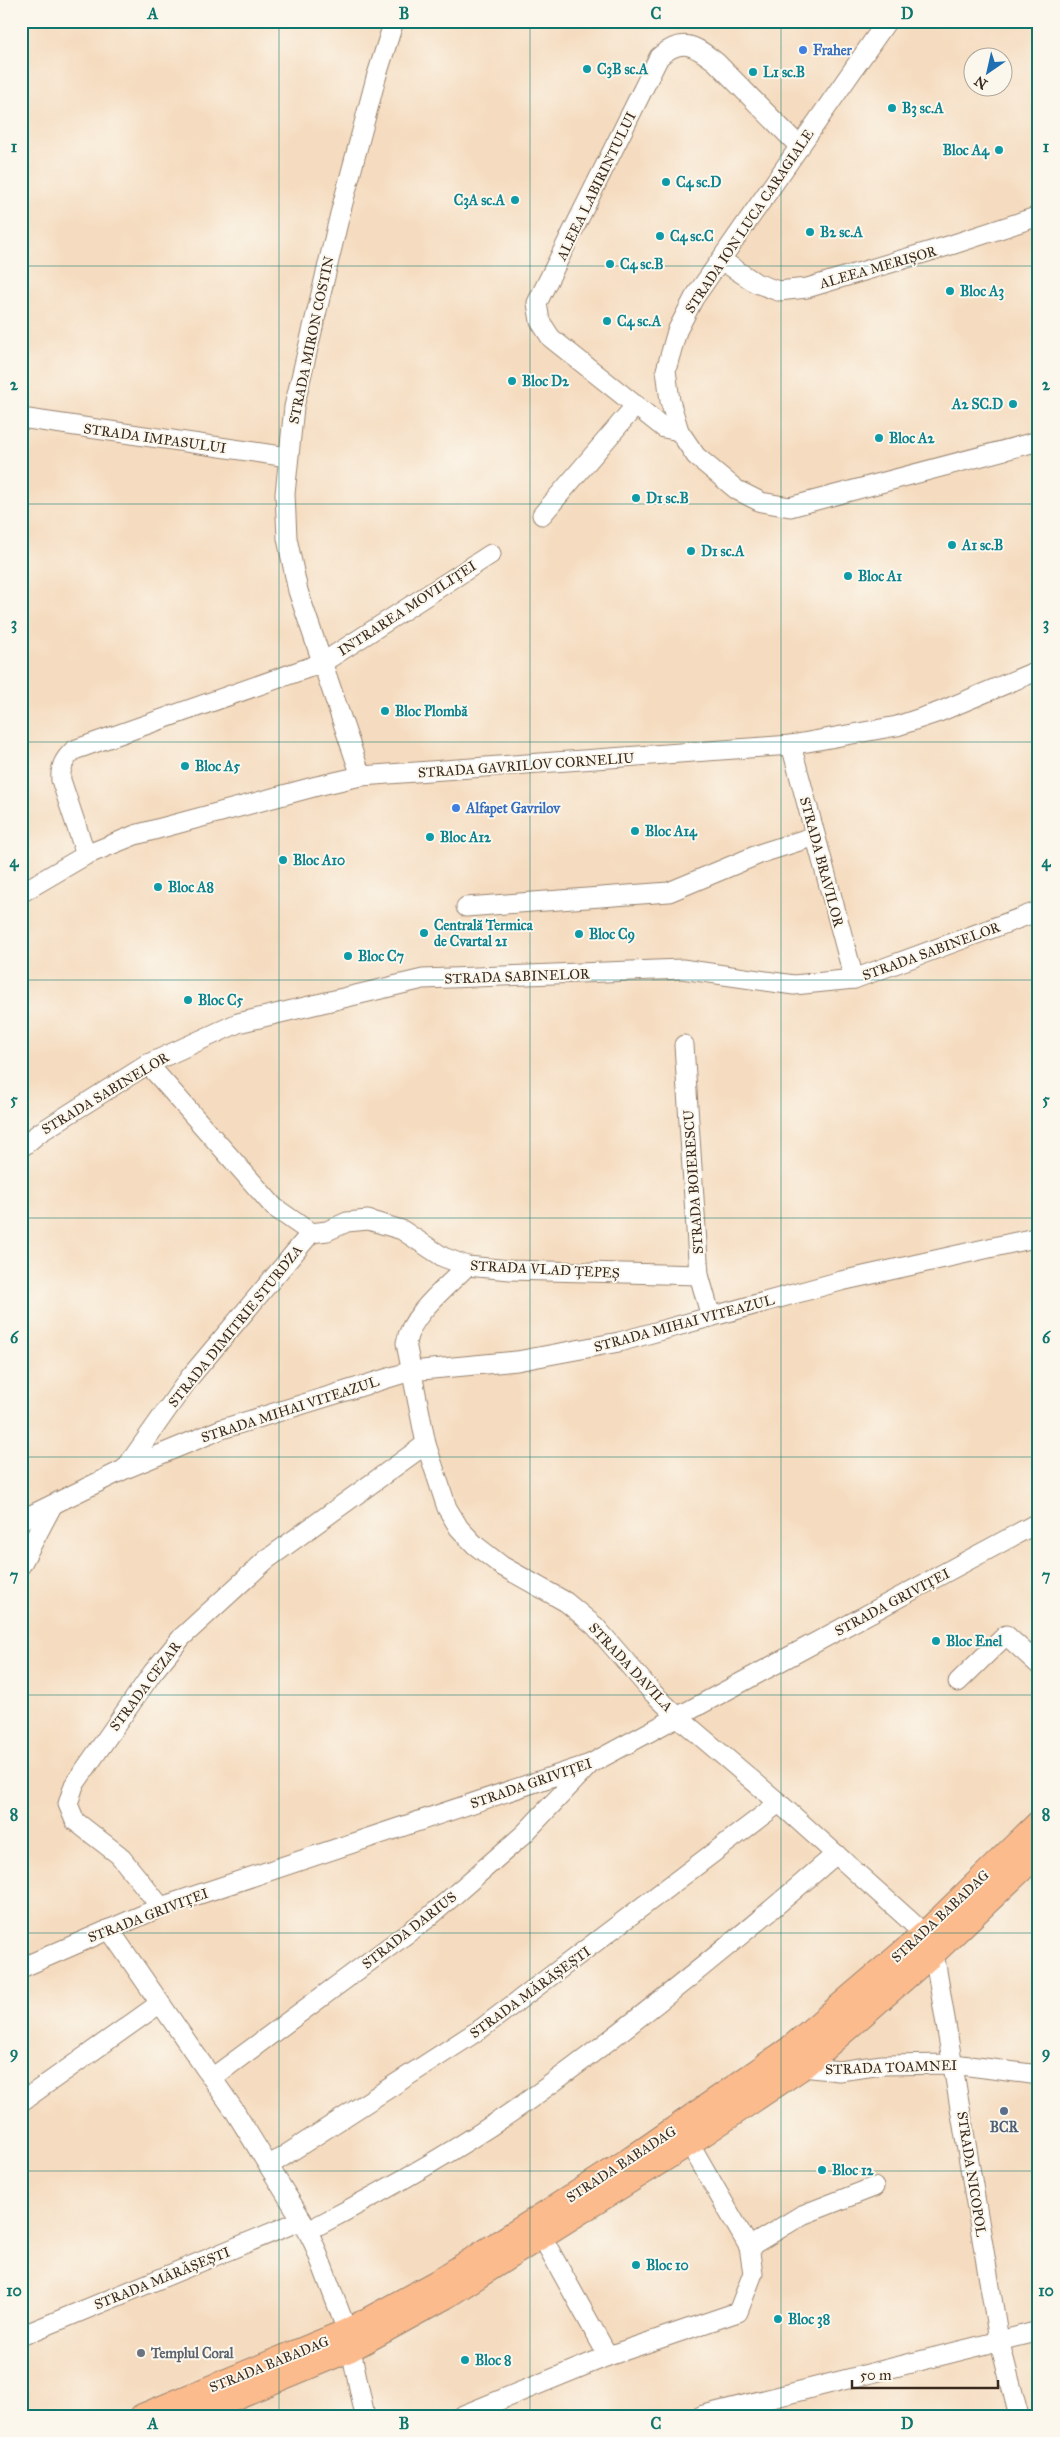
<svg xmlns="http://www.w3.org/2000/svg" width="1060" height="2437" font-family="'IM FELL Great Primer',serif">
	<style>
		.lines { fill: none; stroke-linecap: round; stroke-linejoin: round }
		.minor-casing { stroke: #98836f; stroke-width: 21 }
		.major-casing { stroke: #98836f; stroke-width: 26 }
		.minor { stroke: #fff; stroke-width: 19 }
		.major { stroke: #fbbb8d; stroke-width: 24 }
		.grid { fill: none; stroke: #0f766e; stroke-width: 1; stroke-opacity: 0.55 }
		.shop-dot { fill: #3f7fe0; stroke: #fbf7ec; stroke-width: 2 }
		.culture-dot { fill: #0f9aa8; stroke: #fbf7ec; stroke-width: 2 }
		.service-dot { fill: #5c6f8a; stroke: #fbf7ec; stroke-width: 2 }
		.worship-dot { fill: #6b7280; stroke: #fbf7ec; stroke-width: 2 }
		.labels { text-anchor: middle; stroke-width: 4; stroke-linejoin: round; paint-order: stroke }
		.shop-label { font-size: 14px; font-weight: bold; fill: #366cbe; stroke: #fbf7ec; text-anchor: start }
		.culture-label { font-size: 14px; font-weight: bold; fill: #0d838f; stroke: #fbf7ec; text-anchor: start }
		.street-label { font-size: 14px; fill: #3b2a1e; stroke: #fbf7ec }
		.service-label { font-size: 14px; font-weight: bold; fill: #4e5e75; stroke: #fbf7ec }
		.worship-label { font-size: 14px; font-weight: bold; fill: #5b616d; stroke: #fbf7ec; text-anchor: start }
		.neatline { fill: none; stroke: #0f766e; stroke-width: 2 }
		.grid-label { font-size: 16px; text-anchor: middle; font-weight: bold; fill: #0f766e }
	</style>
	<rect width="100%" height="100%" fill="#fbf7ec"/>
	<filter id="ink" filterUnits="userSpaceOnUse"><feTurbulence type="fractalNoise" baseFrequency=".02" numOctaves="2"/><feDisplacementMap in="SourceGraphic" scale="10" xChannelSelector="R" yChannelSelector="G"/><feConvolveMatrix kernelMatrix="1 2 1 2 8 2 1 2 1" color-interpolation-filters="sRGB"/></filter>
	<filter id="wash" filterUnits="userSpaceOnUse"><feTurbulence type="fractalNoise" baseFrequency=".0096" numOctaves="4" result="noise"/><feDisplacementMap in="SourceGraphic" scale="20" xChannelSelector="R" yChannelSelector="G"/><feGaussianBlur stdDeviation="1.12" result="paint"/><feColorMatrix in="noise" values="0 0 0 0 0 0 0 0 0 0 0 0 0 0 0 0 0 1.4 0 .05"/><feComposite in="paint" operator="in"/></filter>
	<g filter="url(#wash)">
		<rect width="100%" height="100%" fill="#f5dcc0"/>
	</g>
	<g filter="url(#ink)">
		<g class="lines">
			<defs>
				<g id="minor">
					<path d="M887,21L694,298L677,331L666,370L670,401L679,431L696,456L737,490L761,502L790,507L1039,441"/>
					<path d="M721,260L756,283L778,291L807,288L951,245L1039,216"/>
					<path d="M21,418L288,457"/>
					<path d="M679,431L664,428L551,338L540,321L537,303L659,57C682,37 694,45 716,62L800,147"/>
					<path d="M542,515L636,405"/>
					<path d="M791,745L854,979"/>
					<path d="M361,776L298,591L287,538L285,494L294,407L340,214L376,78L394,21"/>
					<path d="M86,855L61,780C60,767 64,759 74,750L322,663L491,554"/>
					<path d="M21,893L86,855L135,835L317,786L361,776L791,745L897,726L939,712L1039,670"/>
					<path d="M466,907L669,892L762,853L815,836"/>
					<path d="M684,1045L699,1275L711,1317"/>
					<path d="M148,1064L274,1207L311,1233L327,1231L347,1222L368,1220L402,1230L443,1257L467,1266L510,1270L699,1275"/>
					<path d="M21,1148L39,1133L148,1064L238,1023L423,979L682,969L794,985L854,979L1039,911"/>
					<path d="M467,1266C447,1287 411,1314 406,1343L426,1444L447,1508L459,1528L475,1545L502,1566L566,1602L595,1626L653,1693L678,1717L779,1803L907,1918L924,1934L934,1953L999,2340L1019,2416"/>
					<path d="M125,1469L190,1377L311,1233"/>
					<path d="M21,1520L125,1469L222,1429L411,1371L517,1361L619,1342L841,1281L1039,1237"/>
					<path d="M21,1565L52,1506"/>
					<path d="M958,1682L1006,1635L1039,1665"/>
					<path d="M161,1907L119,1855L75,1821L68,1804L74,1785L153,1672L182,1637L266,1560L426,1444"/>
					<path d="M109,1929L234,2110L302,2220L314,2244L347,2331L365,2416"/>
					<path d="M21,1968L161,1907L590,1764L1039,1522"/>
					<path d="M803,2067L839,2071L882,2065L954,2064L1039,2075"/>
					<path d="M212,2078L428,1918L524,1834L589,1765"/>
					<path d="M21,2102L159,2004"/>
					<path d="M270,2165L482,2028L779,1803"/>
					<path d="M319,2225C390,2188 461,2148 526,2102C634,2025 736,1941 836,1854"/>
					<path d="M536,2226L608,2356"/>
					<path d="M749,2247L802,2215L874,2187"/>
					<path d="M21,2336L302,2220"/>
					<path d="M461,2416L608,2356L738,2312L753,2273L749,2247L683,2132"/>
					<path d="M700,2416L1039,2331"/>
				</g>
				<g id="major">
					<path d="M142,2416L347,2331L437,2282L632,2158L789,2049L924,1934L1039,1822"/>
					<path d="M190,2416L349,2350L445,2297L690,2143L803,2067L934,1953L1039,1853"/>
				</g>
			</defs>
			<!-- minor casing -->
			<use href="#minor" class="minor-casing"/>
			<!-- major casing -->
			<use href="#major" class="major-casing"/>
			<!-- minor -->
			<use href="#minor" class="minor"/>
			<!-- major -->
			<use href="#major" class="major"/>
		</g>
	</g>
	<!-- grid -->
	<path class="grid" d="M279,21V2416M530,21V2416M781,21V2416M21,266H1039M21,504H1039M21,742H1039M21,980H1039M21,1218H1039M21,1457H1039M21,1695H1039M21,1933H1039M21,2171H1039"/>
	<!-- markers -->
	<g class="shop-dot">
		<circle cx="803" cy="50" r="5"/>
		<circle cx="456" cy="808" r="5"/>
	</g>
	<g class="culture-dot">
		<circle cx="587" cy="69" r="5"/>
		<circle cx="753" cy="72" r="5"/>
		<circle cx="892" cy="108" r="5"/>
		<circle cx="999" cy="150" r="5"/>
		<circle cx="666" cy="182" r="5"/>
		<circle cx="515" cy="200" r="5"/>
		<circle cx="810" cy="232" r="5"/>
		<circle cx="660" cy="236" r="5"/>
		<circle cx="610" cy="264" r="5"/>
		<circle cx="950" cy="291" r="5"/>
		<circle cx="607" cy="321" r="5"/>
		<circle cx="512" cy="381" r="5"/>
		<circle cx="1013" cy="404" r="5"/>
		<circle cx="879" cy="438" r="5"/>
		<circle cx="636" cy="498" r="5"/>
		<circle cx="952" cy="545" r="5"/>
		<circle cx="691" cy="551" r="5"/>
		<circle cx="848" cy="576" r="5"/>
		<circle cx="385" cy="711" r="5"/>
		<circle cx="185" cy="766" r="5"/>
		<circle cx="635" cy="831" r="5"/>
		<circle cx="430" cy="837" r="5"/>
		<circle cx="283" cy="860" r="5"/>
		<circle cx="158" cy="887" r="5"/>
		<circle cx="424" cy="933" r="5"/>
		<circle cx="579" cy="934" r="5"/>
		<circle cx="348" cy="956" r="5"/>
		<circle cx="188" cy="1000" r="5"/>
		<circle cx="936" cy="1641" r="5"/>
		<circle cx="822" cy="2170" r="5"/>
		<circle cx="636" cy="2265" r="5"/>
		<circle cx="778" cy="2319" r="5"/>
		<circle cx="465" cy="2360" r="5"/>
	</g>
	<circle class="service-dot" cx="1004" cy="2111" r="5"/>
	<circle class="worship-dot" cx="141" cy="2353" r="5"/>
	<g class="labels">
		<!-- shop labels -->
		<g class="shop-label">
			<text x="813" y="55">Fraher</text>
			<text x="466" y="813">Alfapet Gavrilov</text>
		</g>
		<!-- culture labels -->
		<g class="culture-label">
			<text x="597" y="74">C3B sc.A</text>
			<text x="763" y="77">L1 sc.B</text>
			<text x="902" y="113">B3 sc.A</text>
			<text x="989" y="155" text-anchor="end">Bloc A4</text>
			<text x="676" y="187">C4 sc.D</text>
			<text x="505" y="205" text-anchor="end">C3A sc.A</text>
			<text x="820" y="237">B2 sc.A</text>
			<text x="670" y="241">C4 sc.C</text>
			<text x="620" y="269">C4 sc.B</text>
			<text x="960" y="296">Bloc A3</text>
			<text x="617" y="326">C4 sc.A</text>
			<text x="522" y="386">Bloc D2</text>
			<text x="1003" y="409" text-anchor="end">A2 SC.D</text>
			<text x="889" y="443">Bloc A2</text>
			<text x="646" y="503">D1 sc.B</text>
			<text x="962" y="550">A1 sc.B</text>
			<text x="701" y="556">D1 sc.A</text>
			<text x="858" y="581">Bloc A1</text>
			<text x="395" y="716">Bloc Plombă</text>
			<text x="195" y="771">Bloc A5</text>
			<text x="645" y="836">Bloc A14</text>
			<text x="440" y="842">Bloc A12</text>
			<text x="293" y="865">Bloc A10</text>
			<text x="168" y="892">Bloc A8</text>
			<text x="434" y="930">Centrală Termica<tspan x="434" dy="16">de Cvartal 21</tspan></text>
			<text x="589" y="939">Bloc C9</text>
			<text x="358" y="961">Bloc C7</text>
			<text x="198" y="1005">Bloc C5</text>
			<text x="946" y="1646">Bloc Enel</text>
			<text x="832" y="2175">Bloc 12</text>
			<text x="646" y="2270">Bloc 10</text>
			<text x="788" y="2324">Bloc 38</text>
			<text x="475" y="2365">Bloc 8</text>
		</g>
		<!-- street labels -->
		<g class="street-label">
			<text transform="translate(596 186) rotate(-64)" y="5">ALEEA LABIRINTULUI</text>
			<text transform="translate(749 221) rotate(-56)" y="5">STRADA ION LUCA CARAGIALE</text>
			<text transform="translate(878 267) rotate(-16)" y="5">ALEEA MERIȘOR</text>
			<text transform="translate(311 340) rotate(-78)" y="5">STRADA MIRON COSTIN</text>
			<text transform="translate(155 438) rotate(8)" y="5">STRADA IMPASULUI</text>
			<text transform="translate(407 608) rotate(-33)" y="5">INTRAREA MOVILIȚEI</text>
			<text transform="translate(526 765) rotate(-4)" y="5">STRADA GAVRILOV CORNELIU</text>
			<text transform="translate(822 862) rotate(75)" y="5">STRADA BRAVILOR</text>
			<text transform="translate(931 951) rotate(-20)" y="5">STRADA SABINELOR</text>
			<text transform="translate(517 976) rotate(-2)" y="5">STRADA SABINELOR</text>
			<text transform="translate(105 1093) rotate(-31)" y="5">STRADA SABINELOR</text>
			<text transform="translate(693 1182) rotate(-94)" y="5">STRADA BOIERESCU</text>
			<text transform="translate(545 1269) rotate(3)" y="5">STRADA VLAD ȚEPEȘ</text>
			<text transform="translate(684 1323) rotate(-15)" y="5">STRADA MIHAI VITEAZUL</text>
			<text transform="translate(235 1326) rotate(-51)" y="5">STRADA DIMITRIE STURDZA</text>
			<text transform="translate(290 1409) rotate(-18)" y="5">STRADA MIHAI VITEAZUL</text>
			<text transform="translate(892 1602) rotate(-28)" y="5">STRADA GRIVIȚEI</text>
			<text transform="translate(631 1667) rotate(47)" y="5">STRADA DAVILA</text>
			<text transform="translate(145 1686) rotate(-53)" y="5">STRADA CEZAR</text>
			<text transform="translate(531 1783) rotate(-19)" y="5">STRADA GRIVIȚEI</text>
			<text transform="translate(148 1915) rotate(-21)" y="5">STRADA GRIVIȚEI</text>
			<text transform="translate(940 1916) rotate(-43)" y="5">STRADA BABADAG</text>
			<text transform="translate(409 1930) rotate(-38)" y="5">STRADA DARIUS</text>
			<text transform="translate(530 1992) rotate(-36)" y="5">STRADA MĂRĂȘEȘTI</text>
			<text transform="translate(891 2067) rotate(-2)" y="5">STRADA TOAMNEI</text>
			<text transform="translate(621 2164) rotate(-33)" y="5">STRADA BABADAG</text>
			<text transform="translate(972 2174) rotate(81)" y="5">STRADA NICOPOL</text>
			<text transform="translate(162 2278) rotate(-22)" y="5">STRADA MĂRĂȘEȘTI</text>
			<text transform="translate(269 2364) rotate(-22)" y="5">STRADA BABADAG</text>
		</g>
		<!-- service labels -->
		<g class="service-label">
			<text x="1004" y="2132">BCR</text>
		</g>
		<!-- worship labels -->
		<g class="worship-label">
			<text x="151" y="2358">Templul Coral</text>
		</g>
	</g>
	<!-- margin -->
	<rect width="1060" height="2437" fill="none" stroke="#fbf7ec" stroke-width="55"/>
	<!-- north arrow -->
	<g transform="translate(988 72) rotate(214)"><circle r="24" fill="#fbf7ec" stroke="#aea59a"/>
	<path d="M0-4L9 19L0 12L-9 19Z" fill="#1f6fb2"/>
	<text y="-8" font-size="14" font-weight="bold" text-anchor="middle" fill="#3b2a1e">N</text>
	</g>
	<!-- scale -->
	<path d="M852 2380v8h146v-8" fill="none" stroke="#3b2a1e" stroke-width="2.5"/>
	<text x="860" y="2380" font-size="15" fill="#3b2a1e" stroke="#fbf7ec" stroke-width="4" paint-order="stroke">50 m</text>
	<rect x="28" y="28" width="1004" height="2382" class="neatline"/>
	<g class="grid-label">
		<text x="153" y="19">A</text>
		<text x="404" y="19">B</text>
		<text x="656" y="19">C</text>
		<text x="907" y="19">D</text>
		<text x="14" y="152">1</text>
		<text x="1046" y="152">1</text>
		<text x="14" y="390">2</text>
		<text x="1046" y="390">2</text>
		<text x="14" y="629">3</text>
		<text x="1046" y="629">3</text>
		<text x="14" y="867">4</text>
		<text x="1046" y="867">4</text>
		<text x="14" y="1105">5</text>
		<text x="1046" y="1105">5</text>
		<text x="14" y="1343">6</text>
		<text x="1046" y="1343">6</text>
		<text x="14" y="1581">7</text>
		<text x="1046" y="1581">7</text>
		<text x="14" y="1820">8</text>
		<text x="1046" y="1820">8</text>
		<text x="14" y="2058">9</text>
		<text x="1046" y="2058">9</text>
		<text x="14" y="2296">10</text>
		<text x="1046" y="2296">10</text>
		<text x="153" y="2429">A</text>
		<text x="404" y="2429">B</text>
		<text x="656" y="2429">C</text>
		<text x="907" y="2429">D</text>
	</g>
</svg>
